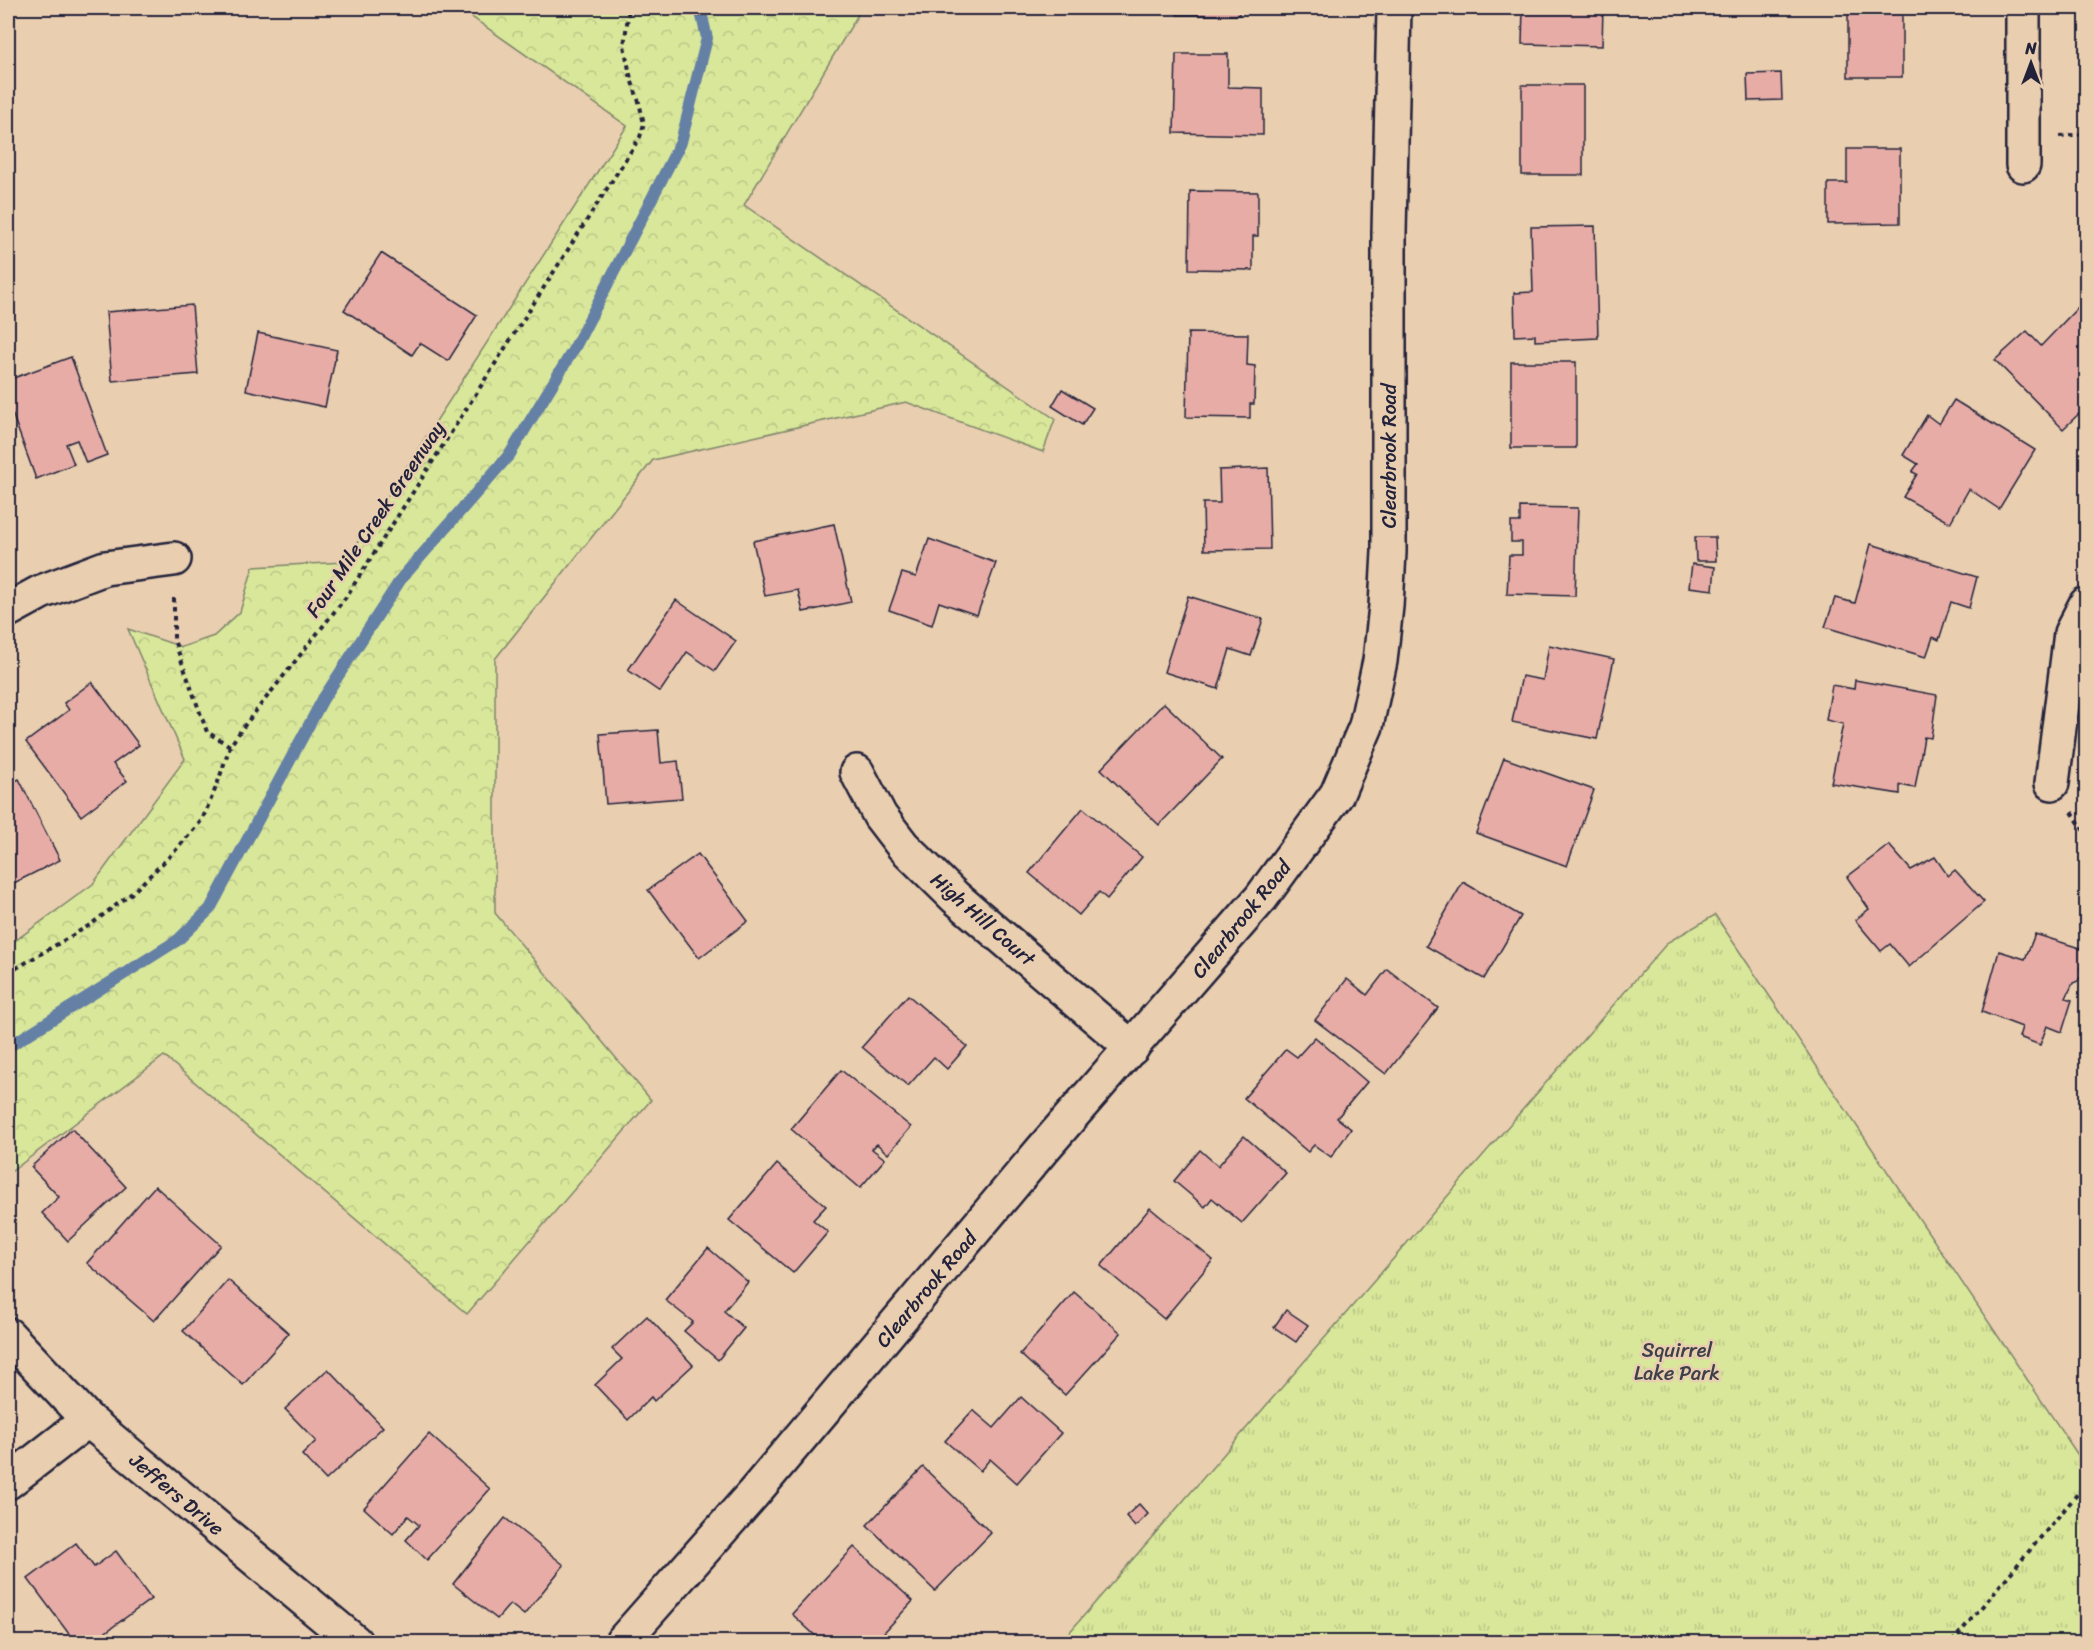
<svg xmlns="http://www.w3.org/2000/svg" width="2094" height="1650" font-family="Sriracha,sans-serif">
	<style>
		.forest { fill: url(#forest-crowns); stroke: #7e846a; stroke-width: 1.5 }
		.park { fill: url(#park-tufts); stroke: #7e846a; stroke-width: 1.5 }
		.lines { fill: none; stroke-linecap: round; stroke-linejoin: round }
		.stream { stroke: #6580a5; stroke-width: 12 }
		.building { fill: #e7aca6; stroke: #22223b; stroke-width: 1.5 }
		.minor-casing { stroke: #22223b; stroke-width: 38 }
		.path { stroke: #22223b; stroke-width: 4; stroke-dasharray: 4.5 4.5; stroke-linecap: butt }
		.minor { stroke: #e9ceb0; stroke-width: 33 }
		.labels { text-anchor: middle; stroke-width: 5; stroke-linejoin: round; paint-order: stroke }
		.street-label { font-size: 20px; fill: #22223b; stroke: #e9ceb0 }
		.park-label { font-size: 20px; fill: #3d4049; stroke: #e9ceb0 }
	</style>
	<defs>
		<pattern id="forest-crowns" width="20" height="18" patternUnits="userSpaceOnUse" patternTransform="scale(1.5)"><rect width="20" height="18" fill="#d9e79a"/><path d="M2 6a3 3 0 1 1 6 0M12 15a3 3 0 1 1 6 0" fill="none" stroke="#bac686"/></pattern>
		<pattern id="park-tufts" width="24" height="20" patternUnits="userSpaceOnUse" patternTransform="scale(1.5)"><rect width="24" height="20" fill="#d9e79a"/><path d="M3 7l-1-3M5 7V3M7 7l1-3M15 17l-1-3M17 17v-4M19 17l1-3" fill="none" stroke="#bac686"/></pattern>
	</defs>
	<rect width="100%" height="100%" fill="#e9ceb0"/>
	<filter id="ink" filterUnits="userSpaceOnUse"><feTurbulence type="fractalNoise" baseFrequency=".0167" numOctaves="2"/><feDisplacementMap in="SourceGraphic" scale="12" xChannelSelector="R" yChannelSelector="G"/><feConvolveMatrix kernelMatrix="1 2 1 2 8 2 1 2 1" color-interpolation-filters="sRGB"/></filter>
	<g filter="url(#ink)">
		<!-- forest -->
		<path class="forest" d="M459,8H862L744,205L1055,419L1043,452L906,402L653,460L495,659V913L651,1100L467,1314L164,1056L8,1174V946L93,884L185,759L128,629L182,647L214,636L240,612L253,567L345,562L627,126Z"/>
		<!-- park -->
		<path class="park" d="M1715,915L2086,1467V1642H1061L1668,942Z"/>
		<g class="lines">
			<!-- stream -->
			<path class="stream" d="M8,1047L178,940L210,909L323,699L401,579L510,454L575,347L681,142L707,38L700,8"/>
		</g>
		<!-- building -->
		<g class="building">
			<rect x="1177" y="8" width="62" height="7"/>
			<path d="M1523,8H1603L1602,46L1522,44Z"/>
			<rect x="1848" y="8" width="54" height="69"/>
			<path d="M1176,54H1228V87L1263,88V135L1174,133Z"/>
			<path d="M1781,73L1782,100L1748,101L1747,74Z"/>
			<rect x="1522" y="85" width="61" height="90"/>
			<path d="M1847,149H1900V223L1828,224V183H1847Z"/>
			<path d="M1190,191L1258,192V236H1253V270L1189,269Z"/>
			<path d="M1595,226L1598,338L1535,341V335L1515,336L1514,293L1533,292L1531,227Z"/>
			<path d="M381,253L477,315L448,361L420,343L412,355L344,310Z"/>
			<path d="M2082,303L2086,308V407L2063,429L1995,360L2027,331L2041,346Z"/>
			<path d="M192,305L198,374L112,381L106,312Z"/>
			<path d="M258,333L337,350L325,407L246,390Z"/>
			<path d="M1188,333L1248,334L1247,365L1255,366L1254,404H1250V418L1186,417Z"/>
			<path d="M71,357L107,455L86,463L77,440L66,444L74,464L36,479L8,402V380Z"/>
			<rect x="1511" y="362" width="65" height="86"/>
			<path d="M1062,389L1093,408L1082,425L1052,406Z"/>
			<path d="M1954,400L2035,450L1999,509L1969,489L1950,523L1903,497L1917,474L1912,472L1918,464L1903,455L1927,415L1939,424Z"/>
			<path d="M1268,468L1270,549L1204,550L1203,503H1220L1219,470Z"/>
			<path d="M1520,507L1578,508L1575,596L1507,594L1509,555H1522V542H1511V522H1520Z"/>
			<path d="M834,524L851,602L803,612L798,590L765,596L753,541Z"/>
			<path d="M1695,537H1715L1716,561H1696Z"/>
			<path d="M929,539L996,563L977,615L939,602L932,625L889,610L902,573L916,577Z"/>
			<path d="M1871,544L1977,577L1969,608L1951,602L1939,640L1933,637L1926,657L1825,627L1835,598L1855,603Z"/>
			<path d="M1692,564L1715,567L1713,590L1689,587Z"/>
			<path d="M1188,596L1263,619L1251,656L1230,649L1218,689L1164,672Z"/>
			<path d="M676,600L736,641L715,671L687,652L660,692L628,670Z"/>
			<path d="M1549,645L1614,659L1597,739L1512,722L1522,676L1543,680Z"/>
			<path d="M1855,680L1937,695L1931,738L1924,737L1915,788L1900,785V794L1831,783L1843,724L1826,720L1832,685L1854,689Z"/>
			<path d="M92,682L139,745L113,764L127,781L81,816L26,742L69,710L64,703Z"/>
			<path d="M1164,703L1222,759L1159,825L1101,769Z"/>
			<path d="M658,730L661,763L678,761L682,798L606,804L600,734Z"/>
			<path d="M1504,758L1594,790L1567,866L1476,833Z"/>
			<path d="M19,779L60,860L8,886V785Z"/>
			<path d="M1083,808L1142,857L1107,899L1099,892L1079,915L1029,873Z"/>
			<path d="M1889,845L1911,870L1935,857L1948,876L1955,870L1984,902L1909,967L1890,944L1881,951L1855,920L1869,909L1847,877Z"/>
			<path d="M698,854L748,921L699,958L648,890Z"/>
			<path d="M1463,882L1521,916L1484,979L1426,946Z"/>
			<path d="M2035,934L2086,950L2080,969L2082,974L2078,981L2073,983L2066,998L2072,1000L2062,1032L2047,1026L2040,1045L2019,1037L2022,1027L1982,1012L1999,951L2025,959Z"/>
			<path d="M1387,969L1438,1008L1386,1074L1315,1020L1347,979L1367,995Z"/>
			<path d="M908,995L967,1046L947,1069L934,1057L908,1086L862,1047Z"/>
			<path d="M1315,1037L1367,1082L1337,1118L1351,1129L1331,1157L1314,1145L1308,1152L1244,1098L1286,1049L1297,1057Z"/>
			<path d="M841,1070L911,1127L888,1154L877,1144L872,1149L885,1159L860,1188L791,1129Z"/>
			<path d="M72,1129L126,1187L68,1241L42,1213L59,1197L31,1167Z"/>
			<path d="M1244,1136L1286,1173L1242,1223L1212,1198L1205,1207L1174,1181L1200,1150L1218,1166Z"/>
			<path d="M777,1164L826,1206L813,1220L828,1232L793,1273L729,1220Z"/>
			<path d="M155,1186L221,1245L154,1321L87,1263Z"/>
			<path d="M1150,1208L1213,1260L1164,1319L1101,1266Z"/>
			<path d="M708,1248L748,1282L724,1311L744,1328L718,1360L684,1331L693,1322L665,1300Z"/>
			<path d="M228,1280L289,1333L243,1385L183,1331Z"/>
			<path d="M1074,1292L1121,1333L1065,1395L1020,1354Z"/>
			<path d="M1286,1310L1308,1325L1296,1342L1274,1327Z"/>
			<path d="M647,1316L693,1365L654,1401L651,1397L628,1420L595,1385L622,1359L612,1349Z"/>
			<path d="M328,1369L383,1427L326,1480L302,1455L316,1441L285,1409Z"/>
			<path d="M1021,1397L1061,1433L1017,1483L990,1459L980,1471L945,1441L973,1410L994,1428Z"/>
			<path d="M429,1434L490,1489L427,1560L406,1540L419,1525L408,1516L393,1534L364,1508Z"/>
			<path d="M923,1467L991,1533L935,1591L867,1525Z"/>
			<path d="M1139,1504L1148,1514L1135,1527L1126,1516Z"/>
			<path d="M505,1518L564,1565L524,1615L510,1604L497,1619L453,1584Z"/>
			<path d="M76,1543L94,1567L116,1551L151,1599L92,1642H75L28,1579Z"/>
			<path d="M854,1547L913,1601L875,1642H822L792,1614Z"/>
			<path d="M8,1630L17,1642H8Z"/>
		</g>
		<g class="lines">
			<defs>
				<g id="minor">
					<path d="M2023,8V165"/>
					<path d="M8,610L41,592L105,568L174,559"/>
					<path d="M857,772L880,816L903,846L955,897L1132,1048"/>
					<path d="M2052,783L2071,633L2086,604"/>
					<path d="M8,1335L88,1420L355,1642"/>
					<path d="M8,1482L88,1420"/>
					<path d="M622,1642L752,1495L1042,1150L1261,898L1337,794L1366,726L1380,661L1386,606L1389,552V232L1394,8"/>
				</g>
			</defs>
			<!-- minor casing -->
			<use href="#minor" class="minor-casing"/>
			<!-- path -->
			<g class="path">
				<path d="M2060,136L2086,134"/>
				<path d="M174,598V640L207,732L230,746"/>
				<path d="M2072,812L2086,834"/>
				<path d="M8,973L90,925L132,893L175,851L202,820L217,785L230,746L244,726L346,597L640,137L644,124L639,102L631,79L624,46L629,8"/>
				<path d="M1952,1642L2086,1484"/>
			</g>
			<!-- minor -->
			<use href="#minor" class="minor"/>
		</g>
	</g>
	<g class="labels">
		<!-- street labels -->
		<g class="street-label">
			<text transform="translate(1389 456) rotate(-90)" y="7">Clearbrook Road</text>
			<text transform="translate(375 519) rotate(-56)" y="7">Four Mile Creek Greenway</text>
			<text transform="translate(983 919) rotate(41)" y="7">High Hill Court</text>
			<text transform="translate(1241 919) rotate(-51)" y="7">Clearbrook Road</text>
			<text transform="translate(926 1289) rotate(-50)" y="7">Clearbrook Road</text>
			<text transform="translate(177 1494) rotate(40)" y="7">Jeffers Drive</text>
		</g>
		<!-- park labels -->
		<g class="park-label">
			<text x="1677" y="1357">Squirrel<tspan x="1677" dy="23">Lake Park</tspan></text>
		</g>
	</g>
	<!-- margin -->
	<rect width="2094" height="1650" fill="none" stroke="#e9ceb0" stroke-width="30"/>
	<rect x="15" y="15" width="2064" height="1620" fill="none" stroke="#22223b" stroke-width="2" filter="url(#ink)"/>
	<!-- north arrow -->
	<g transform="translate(2031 63)" stroke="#e9ceb0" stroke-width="4.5" paint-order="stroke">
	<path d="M0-4.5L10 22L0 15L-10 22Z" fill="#22223b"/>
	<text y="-9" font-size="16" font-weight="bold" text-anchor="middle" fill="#22223b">N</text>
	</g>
</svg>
